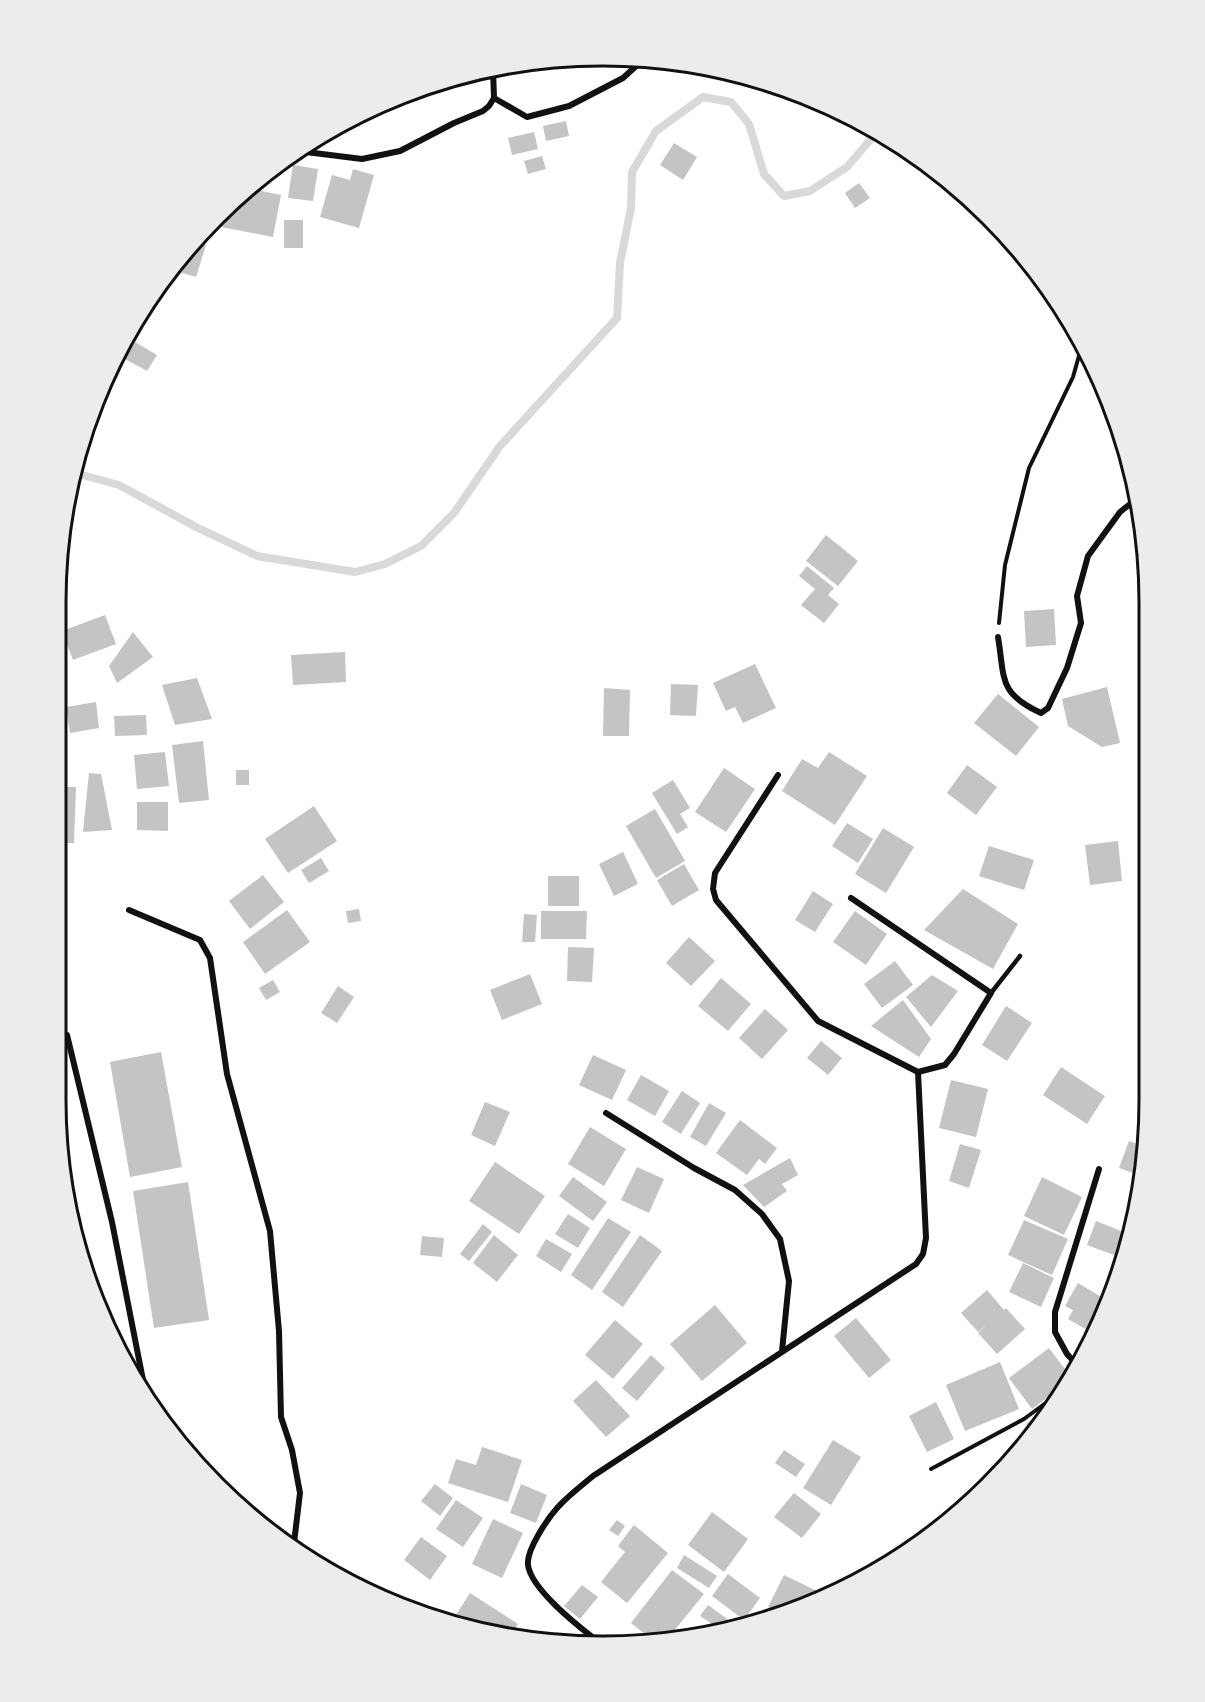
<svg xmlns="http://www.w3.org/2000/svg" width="1205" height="1702" font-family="'DM Sans',sans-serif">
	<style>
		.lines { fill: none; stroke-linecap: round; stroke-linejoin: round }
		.stream { stroke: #d9d9d9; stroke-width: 8 }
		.building { fill: #c4c4c4 }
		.path { stroke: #111; stroke-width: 4 }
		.service { stroke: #111; stroke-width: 4.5 }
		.minor { stroke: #111; stroke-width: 6 }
		.rim { fill: none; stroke: #111; stroke-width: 3 }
	</style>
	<rect width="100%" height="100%" fill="#fff"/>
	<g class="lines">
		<!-- stream -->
		<path class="stream" d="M75,473L119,485L196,527L257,556L355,572L385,564L421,546L454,513L500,446L617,318L620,263L631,208L632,172L656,131L703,97L731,102L749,124L764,174L784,196L810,191L847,167L877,132"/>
	</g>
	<!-- building -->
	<g class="building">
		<path d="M566,121L569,136L546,141L543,126Z"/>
		<path d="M534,132L538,149L512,155L508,138Z"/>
		<path d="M674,143L697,157L683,180L660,165Z"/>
		<path d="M542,156L546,169L528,174L524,161Z"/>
		<path d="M293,165L318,169L313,201L288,198Z"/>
		<path d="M353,169L374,175L359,228L320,217L332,175L350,180Z"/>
		<path d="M859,183L870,198L855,208L845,193Z"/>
		<path d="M246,188L281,195L273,237L216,226L217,221Z"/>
		<rect x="284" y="220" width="19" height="28"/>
		<path d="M200,243L206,245L196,277L179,272L182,265Z"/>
		<path d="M135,342L157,355L147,371L125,359Z"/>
		<path d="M826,535L858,561L838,586L806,561Z"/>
		<path d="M807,566L834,588L828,595L839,604L824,623L801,605L815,589L799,576Z"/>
		<path d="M1054,609L1056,645L1026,647L1024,611Z"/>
		<path d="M105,615L116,644L73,660L62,631Z"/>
		<path d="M133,632L153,657L117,683L109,666Z"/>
		<path d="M345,652L346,682L293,685L291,655Z"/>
		<path d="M755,664L776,708L743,723L735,707L726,711L713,683Z"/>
		<path d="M197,678L212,719L175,725L162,685Z"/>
		<path d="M671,684L698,685L696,716L670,715Z"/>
		<path d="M1107,687L1120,743L1102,747L1068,726L1062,699Z"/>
		<path d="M604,688L630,690L629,736H603Z"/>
		<path d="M998,694L1039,727L1016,756L974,723Z"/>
		<path d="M96,702L99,728L70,733L66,707Z"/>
		<path d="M146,715L147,735L115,736L114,716Z"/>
		<path d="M203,741L209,800L179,803L172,745Z"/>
		<path d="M165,752L169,786L137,789L134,755Z"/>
		<path d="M829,752L867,776L835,825L782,791L802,759L818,768Z"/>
		<path d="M967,765L997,787L976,815L947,793Z"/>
		<path d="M724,768L755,789L726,832L695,812Z"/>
		<rect x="236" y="770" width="13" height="15"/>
		<path d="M89,773L101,774L112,830L83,832Z"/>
		<path d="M673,780L690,808L680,814L688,827L677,834L652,793Z"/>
		<path d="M56,787H76L74,843H56Z"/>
		<path d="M137,802H168V831L137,830Z"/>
		<path d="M314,806L337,841L288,873L265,839Z"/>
		<path d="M655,809L685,861L656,878L626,826Z"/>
		<path d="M847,823L873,839L858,863L832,846Z"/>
		<path d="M883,828L914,847L886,893L855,874Z"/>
		<path d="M1118,841L1122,881L1090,885L1085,845Z"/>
		<path d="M989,846L1034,860L1024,890L979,876Z"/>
		<path d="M623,852L638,884L614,896L599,864Z"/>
		<path d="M321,858L329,871L309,883L301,870Z"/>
		<path d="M684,864L699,890L672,906L657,880Z"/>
		<path d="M263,875L284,902L250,929L229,901Z"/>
		<rect x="548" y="876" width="31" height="30"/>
		<path d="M963,889L1018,924L993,969L924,930Z"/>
		<path d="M813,891L833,904L815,932L795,920Z"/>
		<path d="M359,909L361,921L348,923L346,911Z"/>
		<path d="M287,910L310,942L265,974L243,942Z"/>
		<path d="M541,911H587L586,939H541Z"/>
		<path d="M855,911L887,934L866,965L833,942Z"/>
		<path d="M524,914L537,915L535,942H522Z"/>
		<path d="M689,937L715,961L691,986L666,963Z"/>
		<path d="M568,947L594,948L592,982L567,981Z"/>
		<path d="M895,961L913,985L882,1008L864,984Z"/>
		<path d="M530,974L542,1004L502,1020L490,990Z"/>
		<path d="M932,975L958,991L931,1027L906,997Z"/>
		<path d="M721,978L751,1004L728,1031L698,1006Z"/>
		<path d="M273,980L280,992L266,1000L259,988Z"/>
		<path d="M338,986L354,997L337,1023L321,1013Z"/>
		<path d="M903,1000L931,1039L919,1057L871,1026Z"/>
		<path d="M1006,1006L1032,1023L1007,1061L982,1045Z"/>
		<path d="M765,1009L788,1030L762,1059L739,1038Z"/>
		<path d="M821,1041L842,1058L828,1075L807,1058Z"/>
		<path d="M161,1052L182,1167L130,1177L110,1062Z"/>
		<path d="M593,1055L626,1070L612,1100L579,1085Z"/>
		<path d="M1061,1067L1105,1096L1087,1124L1043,1095Z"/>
		<path d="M641,1075L669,1091L655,1116L627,1100Z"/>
		<path d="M951,1080L988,1089L976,1137L939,1128Z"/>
		<path d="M682,1091L700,1103L681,1134L662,1122Z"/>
		<path d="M485,1102L510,1112L495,1146L471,1135Z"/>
		<path d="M709,1103L726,1113L706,1146L690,1137Z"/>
		<path d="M740,1120L777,1148L765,1164L759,1159L747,1175L716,1153Z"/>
		<path d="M590,1127L626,1149L604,1186L568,1164Z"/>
		<path d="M1129,1141L1146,1147L1142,1176L1119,1168Z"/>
		<path d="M960,1144L981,1150L969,1188L949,1181Z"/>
		<path d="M790,1158L798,1175L782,1184L787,1191L764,1207L743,1185Z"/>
		<path d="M495,1162L545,1196L519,1234L469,1201Z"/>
		<path d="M637,1167L664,1179L649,1213L621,1200Z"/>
		<path d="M573,1177L607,1202L593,1221L559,1196Z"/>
		<path d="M1042,1177L1082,1197L1064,1235L1024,1216Z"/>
		<path d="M188,1182L209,1320L154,1328L133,1191Z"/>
		<path d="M568,1214L590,1228L578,1248L555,1234Z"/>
		<path d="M608,1218L631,1232L592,1290L571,1275Z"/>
		<path d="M1024,1220L1068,1239L1052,1275L1008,1255Z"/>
		<path d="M1096,1221L1131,1235L1122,1258L1087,1245Z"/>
		<path d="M483,1224L492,1232L469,1261L460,1254Z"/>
		<path d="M494,1235L518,1255L497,1282L473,1263Z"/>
		<path d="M640,1235L662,1251L623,1307L602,1292Z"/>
		<path d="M422,1236L444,1238L442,1257L420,1255Z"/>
		<path d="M546,1239L572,1254L561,1272L536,1256Z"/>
		<path d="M1023,1263L1054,1278L1041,1307L1009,1292Z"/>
		<path d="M1078,1283L1108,1301L1096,1335L1068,1319L1073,1310L1065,1306Z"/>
		<path d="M987,1290L1004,1310L1006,1308L1025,1329L997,1354L978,1333L988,1324L978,1332L961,1313Z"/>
		<path d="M715,1305L747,1343L702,1381L670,1344Z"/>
		<path d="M856,1318L891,1360L869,1378L834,1336Z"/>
		<path d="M615,1320L643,1344L613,1379L585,1355Z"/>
		<path d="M1049,1348L1071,1377L1068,1382L1032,1409L1009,1378Z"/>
		<path d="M651,1355L665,1368L637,1401L622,1388Z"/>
		<path d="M1000,1362L1019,1409L965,1431L946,1385Z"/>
		<path d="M596,1380L630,1416L606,1437L573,1401Z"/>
		<path d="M936,1402L954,1439L927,1452L909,1416Z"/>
		<path d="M1055,1403L1037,1432L1034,1435L1026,1424Z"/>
		<path d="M833,1440L861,1457L831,1505L803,1488Z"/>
		<path d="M482,1447L522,1460L508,1502L448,1483L456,1459L476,1465Z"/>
		<path d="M784,1450L805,1464L796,1477L775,1463Z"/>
		<path d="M435,1484L453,1498L440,1516L421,1501Z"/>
		<path d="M521,1484L547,1495L536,1523L510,1513Z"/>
		<path d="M794,1493L821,1514L802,1538L774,1517Z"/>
		<path d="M456,1500L483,1518L463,1547L436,1529Z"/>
		<path d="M712,1512L748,1539L724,1572L688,1545Z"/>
		<path d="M493,1519L523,1533L502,1578L472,1564Z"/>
		<path d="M617,1520L625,1526L618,1536L609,1530Z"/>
		<path d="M634,1525L668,1553L627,1603L601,1582L625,1552L618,1546Z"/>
		<path d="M421,1537L447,1556L430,1580L404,1560Z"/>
		<path d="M684,1555L717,1576L709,1588L677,1568Z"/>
		<path d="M672,1570L704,1594L669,1637L650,1638L631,1623Z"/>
		<path d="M728,1574L760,1598L744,1620L712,1596Z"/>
		<path d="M784,1575L819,1592L815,1600L779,1612L768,1607Z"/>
		<path d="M582,1585L598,1597L580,1619L564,1606Z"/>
		<path d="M470,1593L518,1624L510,1636L452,1621Z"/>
		<path d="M708,1605L737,1626L736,1627L723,1631L700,1616Z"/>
	</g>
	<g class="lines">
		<!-- path -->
		<g class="path">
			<path d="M999,623L1005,565L1029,468L1073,377L1082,345"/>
			<path d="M931,1469L1024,1419L1062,1391"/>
		</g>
		<!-- service -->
		<path class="service" d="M991,993L1020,956"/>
		<!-- minor -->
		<g class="minor">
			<path d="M494,98L527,117L569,106L623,78L645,58"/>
			<path d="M298,151L362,159L400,151L454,123L483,111L489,106L494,98L493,69"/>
			<path d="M998,637C1005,679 998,693 1041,713L1048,708L1067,668L1081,623L1077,596L1088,556L1120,512L1135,500"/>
			<path d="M851,898L991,993L954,1054L945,1065L918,1072"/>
			<path d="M129,910L200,940L210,958L227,1074L270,1231L279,1331L281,1417L292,1450L300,1493L294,1543"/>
			<path d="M67,1035L112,1222L143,1380L142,1390"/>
			<path d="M606,1113L694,1168L735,1190L762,1214L780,1239L789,1281L782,1351"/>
			<path d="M1078,1366L1067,1354L1055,1332V1312L1099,1169"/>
			<path d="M596,1640C577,1625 531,1589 528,1565C526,1550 548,1518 558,1507C568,1496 581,1486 593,1476L916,1264L923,1254L926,1238L918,1072L818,1021L716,900L713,889L715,873L778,775"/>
		</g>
	</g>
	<!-- crop -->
	<path d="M0 0H1205V1702H0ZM602 66H603A536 536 0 0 1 1139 602V1100A536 536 0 0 1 603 1636H602A536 536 0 0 1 66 1100V602A536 536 0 0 1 602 66Z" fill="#ececec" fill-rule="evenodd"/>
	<path class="rim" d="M602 66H603A536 536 0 0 1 1139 602V1100A536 536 0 0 1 603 1636H602A536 536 0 0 1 66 1100V602A536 536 0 0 1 602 66Z"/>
</svg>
